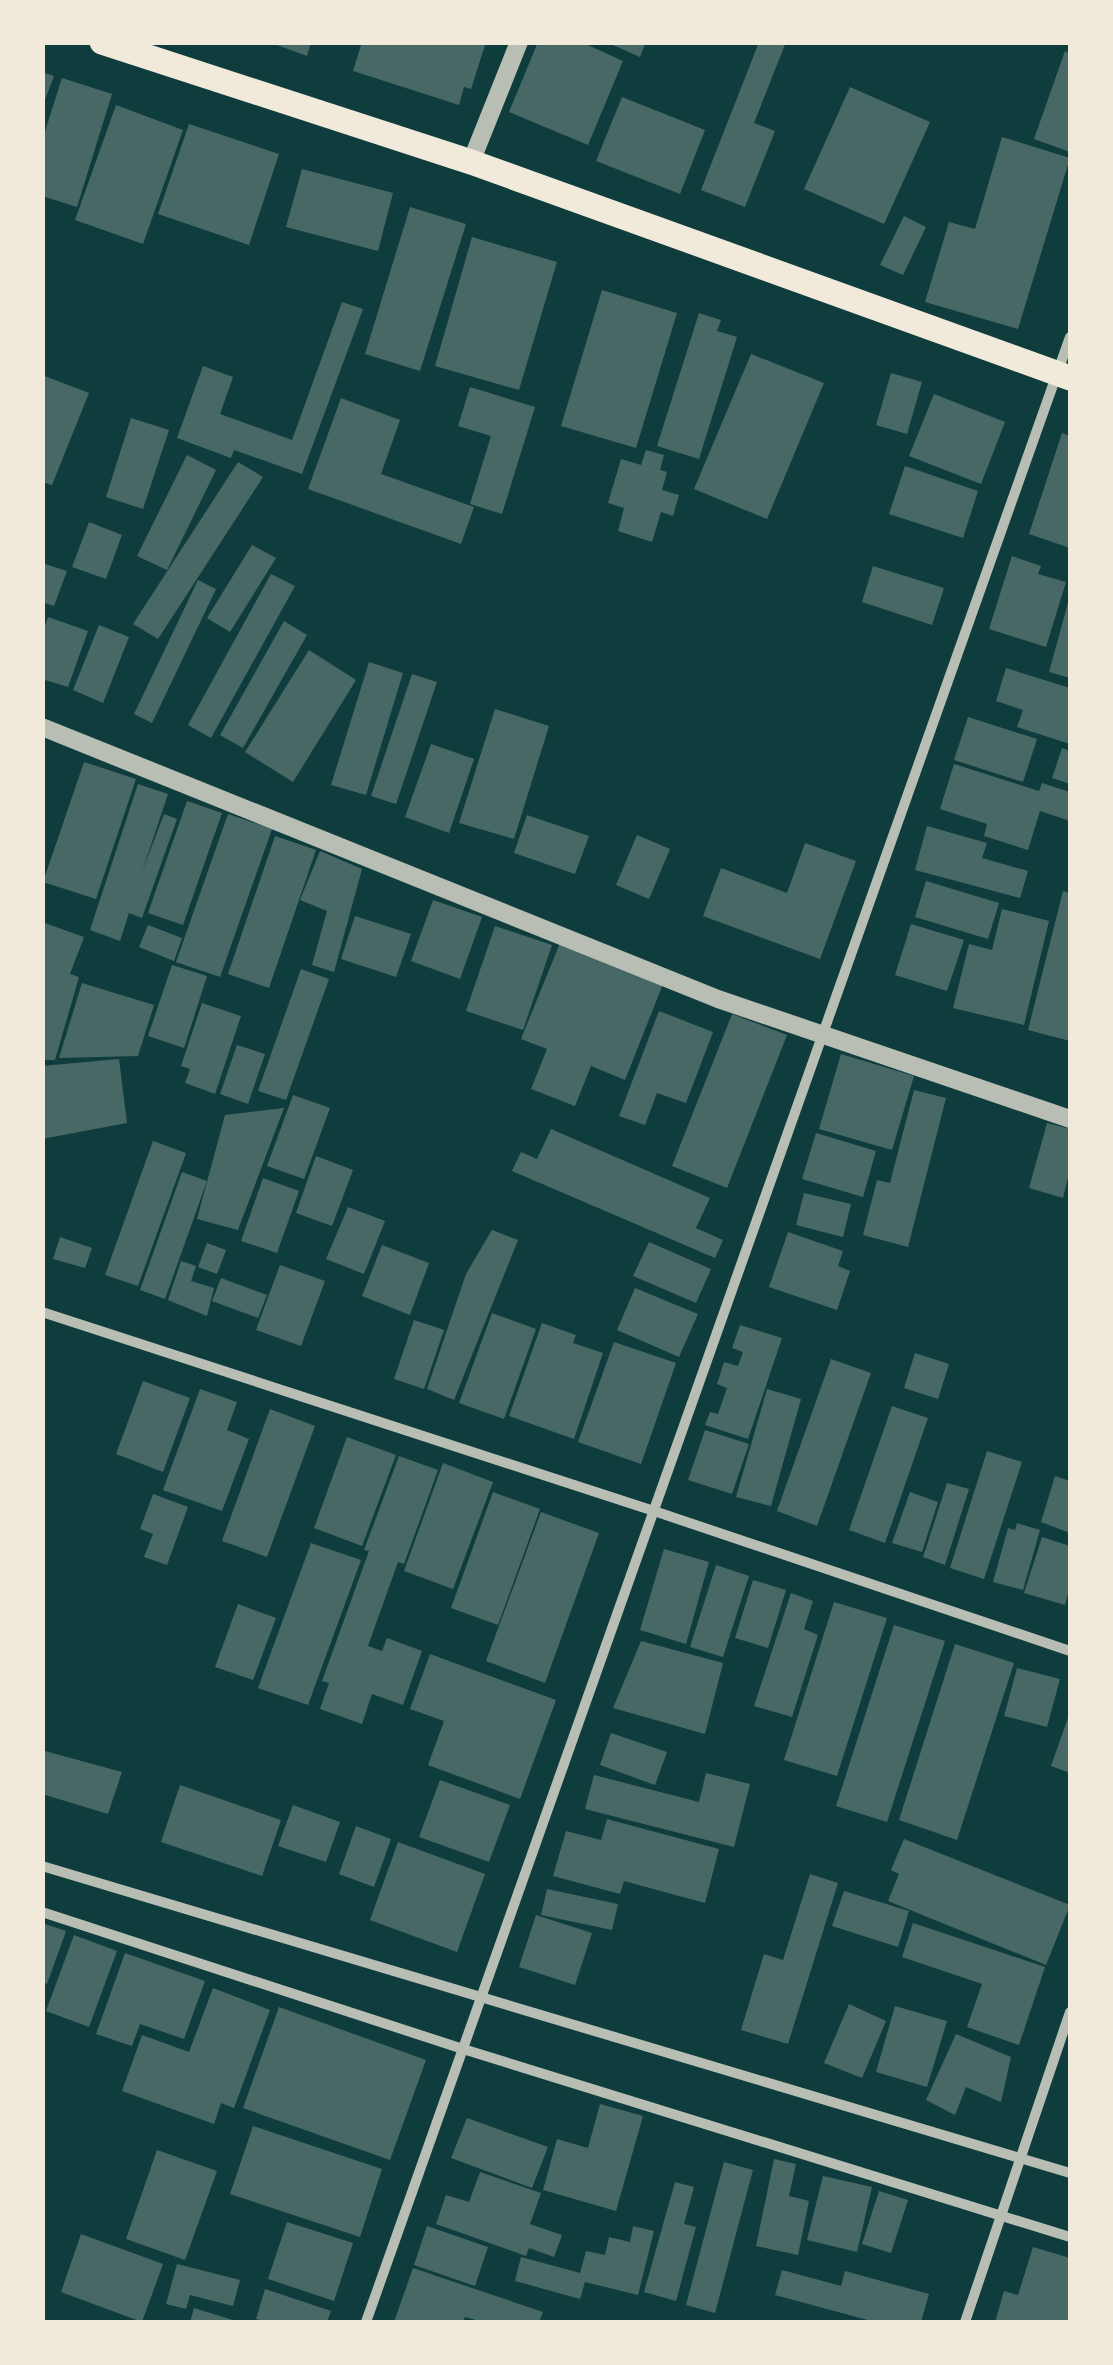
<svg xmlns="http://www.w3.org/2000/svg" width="1113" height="2365" font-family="Figtree,sans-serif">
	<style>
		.building { fill: #486865 }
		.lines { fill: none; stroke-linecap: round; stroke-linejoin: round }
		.minor { stroke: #b8beb3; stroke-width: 10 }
		.tertiary { stroke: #b8beb3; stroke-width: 18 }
		.primary { stroke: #f1e9da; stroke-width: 25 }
	</style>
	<rect width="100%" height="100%" fill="#0f3d3e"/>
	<!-- building -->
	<g class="building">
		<path d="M269,42H311L307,56Z"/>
		<path d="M362,42H486L471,89L464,87L459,105L353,71Z"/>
		<path d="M538,42H581L623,61L588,145L509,112Z"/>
		<path d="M606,42H646L640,57Z"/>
		<path d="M759,42H786L754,123L775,131L745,207L701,190Z"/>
		<path d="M1065,51L1070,53V152L1034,139Z"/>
		<path d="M42,72L54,76L43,105H42Z"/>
		<path d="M62,78L112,94L77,207L42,196V141Z"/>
		<path d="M850,87L930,122L884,224L804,189Z"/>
		<path d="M622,97L705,130L680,194L596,161Z"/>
		<path d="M116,105L183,130L143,244L75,220Z"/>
		<path d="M189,124L279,154L249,245L158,214Z"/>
		<path d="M1002,137L1070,158L1018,329L925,302L949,222L975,229Z"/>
		<path d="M302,169L393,193L378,251L286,227Z"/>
		<path d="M410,207L466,224L420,371L365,354Z"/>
		<path d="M904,216L926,227L903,275L880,265Z"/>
		<path d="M472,237L557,262L519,390L435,366Z"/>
		<path d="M602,290L677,313L636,448L561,426Z"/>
		<path d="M342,302L363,309L302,474L234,450L231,458L177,438L203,366L233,377L220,414L292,440Z"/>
		<path d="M699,313L721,320L717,331L737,337L699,459L657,446Z"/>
		<path d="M751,354L824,383L767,519L694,489Z"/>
		<path d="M891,373L922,382L907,434L876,425Z"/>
		<path d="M42,375L89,393L52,485L42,482Z"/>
		<path d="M470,387L535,407L502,514L470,504L491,436L458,426Z"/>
		<path d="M934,394L1005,422L981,484L909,456Z"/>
		<path d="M341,398L400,420L381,474L474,507L461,544L308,489Z"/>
		<path d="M131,418L169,430L143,509L106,497Z"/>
		<path d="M1062,433L1070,436V548L1029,534Z"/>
		<path d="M646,450L664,455L660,470L667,472L662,490L679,495L673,516L661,512L652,542L618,531L624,508L608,503L621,459L641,465Z"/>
		<path d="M187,455L216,470L167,570L137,556Z"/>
		<path d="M238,462L263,477L158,639L133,624Z"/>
		<path d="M905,466L978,491L963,538L889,514Z"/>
		<path d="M89,522L122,535L106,579L72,567Z"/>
		<path d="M252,545L276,558L230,632L207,618Z"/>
		<path d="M1012,556L1041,566L1038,574L1066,582L1046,647L989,629Z"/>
		<path d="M42,563L67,571L54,606L42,602Z"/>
		<path d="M873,566L944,588L932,625L862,602Z"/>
		<path d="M271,574L295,586L211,738L188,725Z"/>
		<path d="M198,580L216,589L152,723L134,714Z"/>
		<path d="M1069,599H1070V678L1049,672Z"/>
		<path d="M48,617L88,631L68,687L42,679V634Z"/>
		<path d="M284,621L307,635L243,748L220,735Z"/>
		<path d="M99,625L129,637L103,703L73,690Z"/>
		<path d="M309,650L356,680L293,782L245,752Z"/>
		<path d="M369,662L403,673L366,795L331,785Z"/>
		<path d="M1006,668L1070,688V744L1017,727L1023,710L996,701Z"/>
		<path d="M412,674L437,682L396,804L371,796Z"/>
		<path d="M495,709L549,726L514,839L459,823Z"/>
		<path d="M968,717L1037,739L1023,782L954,760Z"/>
		<path d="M431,744L474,759L449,833L405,817Z"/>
		<path d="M1062,748L1070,751V784L1052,778Z"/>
		<path d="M84,762L136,779L96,899L43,882Z"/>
		<path d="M954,764L1039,791L1042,783L1070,792V821L1040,811L1028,850L984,836L987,824L940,809Z"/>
		<path d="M138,784L168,794L142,872L164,814L177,819L142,918L129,913L120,941L90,930Z"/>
		<path d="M187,801L222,813L183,925L148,913Z"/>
		<path d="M228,814L272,829L220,977L176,962Z"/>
		<path d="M527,815L589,836L575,874L514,853Z"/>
		<path d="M927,826L987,843L982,858L1028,871L1020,898L915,870Z"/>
		<path d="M637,835L670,849L649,899L616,885Z"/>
		<path d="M275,836L316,850L269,988L228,974Z"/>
		<path d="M805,843L856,861L820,959L703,916L721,868L787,893Z"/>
		<path d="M320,851L362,869L334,972L312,965L327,911L300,900Z"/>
		<path d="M926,881L999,903L988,939L915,917Z"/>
		<path d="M1063,891L1070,893V1041L1028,1030Z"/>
		<path d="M433,900L482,917L460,979L411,961Z"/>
		<path d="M1002,909L1049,921L1024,1025L953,1008L969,944L992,950Z"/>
		<path d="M355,916L411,934L396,977L341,959Z"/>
		<path d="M42,922L84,937L70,974L79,977L55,1060H42Z"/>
		<path d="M911,924L964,940L947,991L895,975Z"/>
		<path d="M148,925L182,938L174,961L139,947Z"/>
		<path d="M495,926L552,945L523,1030L466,1011Z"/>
		<path d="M560,943L663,984L625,1080L591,1066L575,1106L531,1089L547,1049L521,1039Z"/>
		<path d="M172,965L207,976L184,1048L148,1036Z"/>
		<path d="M301,969L329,979L286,1100L258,1091Z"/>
		<path d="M82,983L154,1005L138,1056L59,1058Z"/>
		<path d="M202,1003L241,1016L215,1094L185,1083L190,1069L181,1066Z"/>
		<path d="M659,1011L713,1032L686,1103L657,1093L645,1125L619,1116Z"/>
		<path d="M732,1014L787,1035L727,1188L672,1166Z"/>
		<path d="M237,1045L265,1054L248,1104L220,1094Z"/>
		<path d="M841,1054L914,1076L892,1150L819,1129Z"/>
		<path d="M119,1059L127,1123L42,1139V1066Z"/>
		<path d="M914,1090L946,1098L908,1247L863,1235L877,1180L890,1183Z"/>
		<path d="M293,1095L330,1108L304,1179L267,1166Z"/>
		<path d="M284,1108L238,1230L197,1219L225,1115Z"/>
		<path d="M1047,1123L1070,1129V1170L1063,1198L1029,1188Z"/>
		<path d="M551,1129L710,1198L696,1228L723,1240L715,1258L512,1171L521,1152L537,1159Z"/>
		<path d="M816,1133L876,1151L863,1197L802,1179Z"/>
		<path d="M153,1141L186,1153L138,1286L105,1275Z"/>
		<path d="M316,1156L353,1170L332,1226L296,1213Z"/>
		<path d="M182,1172L207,1181L165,1299L140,1290Z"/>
		<path d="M263,1178L299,1191L277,1253L241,1241Z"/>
		<path d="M804,1193L851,1204L843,1237L796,1225Z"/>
		<path d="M348,1207L385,1221L364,1274L326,1259Z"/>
		<path d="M492,1230L518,1240L454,1400L427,1389L466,1274Z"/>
		<path d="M788,1232L843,1251L838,1266L850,1271L837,1310L769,1287Z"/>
		<path d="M60,1237L92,1248L85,1268L53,1259Z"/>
		<path d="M649,1242L711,1269L696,1303L633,1276Z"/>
		<path d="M207,1243L226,1250L217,1274L198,1267Z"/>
		<path d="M382,1245L429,1263L410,1315L362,1296Z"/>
		<path d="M181,1261L196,1266L191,1281L214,1288L207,1316L168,1300Z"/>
		<path d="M280,1265L325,1281L301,1346L256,1330Z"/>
		<path d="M221,1278L267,1295L258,1318L212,1301Z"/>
		<path d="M635,1288L698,1314L679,1357L617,1330Z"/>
		<path d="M492,1313L536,1329L504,1419L459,1403Z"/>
		<path d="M414,1320L444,1330L424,1389L394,1379Z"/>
		<path d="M542,1323L576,1335L573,1343L603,1353L574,1439L509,1416Z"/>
		<path d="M740,1325L782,1338L748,1439L705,1425L710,1412L718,1414L727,1388L717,1384L724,1362L738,1366L743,1352L732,1348Z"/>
		<path d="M614,1342L676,1363L641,1464L578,1442Z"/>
		<path d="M915,1353L949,1364L938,1399L904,1388Z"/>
		<path d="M831,1359L871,1373L817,1526L777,1511Z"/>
		<path d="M143,1381L190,1398L163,1472L116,1454Z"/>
		<path d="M200,1389L237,1402L227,1430L249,1439L222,1511L163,1490Z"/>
		<path d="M767,1389L801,1399L771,1506L736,1497Z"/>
		<path d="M892,1406L928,1418L885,1543L849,1530Z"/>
		<path d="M270,1409L315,1426L267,1557L222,1541Z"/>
		<path d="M705,1430L749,1444L732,1494L688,1480Z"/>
		<path d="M347,1437L396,1455L362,1546L314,1528Z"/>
		<path d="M987,1451L1022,1462L984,1579L950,1568Z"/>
		<path d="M399,1456L438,1470L404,1564L398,1562L368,1646L382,1651L387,1638L422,1651L403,1705L372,1694L362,1724L320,1709L329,1683L322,1681L369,1551L364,1550Z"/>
		<path d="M443,1463L493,1482L453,1589L404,1571Z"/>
		<path d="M1055,1476L1070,1481V1533L1041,1522Z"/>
		<path d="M947,1483L969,1489L945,1565L923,1557Z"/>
		<path d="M493,1492L540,1509L498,1625L451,1608Z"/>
		<path d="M910,1492L938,1502L922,1552L892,1543Z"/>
		<path d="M153,1494L188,1507L167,1565L144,1557L153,1534L140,1529Z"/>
		<path d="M541,1512L599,1533L545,1683L486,1661Z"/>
		<path d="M1017,1523L1040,1530L1023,1590L993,1582L1008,1528L1015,1530Z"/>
		<path d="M1042,1537L1070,1546V1587L1065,1605L1024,1593Z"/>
		<path d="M311,1543L361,1560L308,1705L258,1688Z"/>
		<path d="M664,1549L709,1562L686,1644L640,1630Z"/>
		<path d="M716,1565L749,1576L723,1657L690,1647Z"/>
		<path d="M753,1580L786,1590L768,1648L735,1638Z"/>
		<path d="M791,1593L813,1601L804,1629L818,1635L792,1717L754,1706Z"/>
		<path d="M834,1602L887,1618L837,1776L784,1760Z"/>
		<path d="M238,1604L276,1618L253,1680L215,1667Z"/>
		<path d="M894,1625L945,1641L887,1822L836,1806Z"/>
		<path d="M641,1641L723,1663L705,1734L613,1708Z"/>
		<path d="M955,1644L1014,1663L957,1840L899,1820Z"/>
		<path d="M430,1654L556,1700L520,1799L428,1765L444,1721L410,1709Z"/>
		<path d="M1017,1668L1060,1679L1047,1727L1004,1716Z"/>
		<path d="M1070,1712V1773L1051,1766Z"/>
		<path d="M611,1733L667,1752L655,1785L600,1765Z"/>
		<path d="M45,1751L122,1772L108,1814L42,1794Z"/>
		<path d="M706,1773L750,1784L734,1847L585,1809L594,1775L699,1802Z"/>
		<path d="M440,1780L510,1805L489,1862L419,1837Z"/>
		<path d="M180,1785L281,1820L262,1876L161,1842Z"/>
		<path d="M293,1805L340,1822L326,1862L278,1846Z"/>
		<path d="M607,1819L719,1849L705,1903L624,1881L620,1894L553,1876L566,1831L601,1840Z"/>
		<path d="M356,1826L391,1839L374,1887L339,1874Z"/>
		<path d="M904,1839L1070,1905L1046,1965L888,1901L899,1874L891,1870Z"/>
		<path d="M398,1842L485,1874L457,1952L370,1920Z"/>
		<path d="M810,1874L838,1883L788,2044L741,2030L764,1954L783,1960Z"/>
		<path d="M547,1889L618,1904L612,1930L541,1915Z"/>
		<path d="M844,1891L909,1911L898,1947L832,1926Z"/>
		<path d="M536,1915L592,1933L575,1985L519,1967Z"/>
		<path d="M42,1923L66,1931L47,1984L42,1982Z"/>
		<path d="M913,1923L1045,1967L1019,2045L967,2027L982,1984L902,1957Z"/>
		<path d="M74,1935L117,1951L89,2027L46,2011Z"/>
		<path d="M125,1953L205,1981L184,2039L140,2024L132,2046L96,2034Z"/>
		<path d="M213,1988L270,2010L234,2108L221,2103L214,2124L122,2091L142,2035L189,2052Z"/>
		<path d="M849,2004L886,2021L862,2078L824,2063Z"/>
		<path d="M895,2006L947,2021L927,2087L876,2072Z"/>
		<path d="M279,2007L426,2060L390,2160L243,2108Z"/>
		<path d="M956,2034L1011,2057L1001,2102L966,2087L955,2115L926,2100Z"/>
		<path d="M600,2104L643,2116L616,2211L543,2190L557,2139L588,2148Z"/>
		<path d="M467,2118L548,2147L532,2188L451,2158Z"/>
		<path d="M253,2126L382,2169L360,2237L230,2194Z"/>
		<path d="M157,2150L217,2171L185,2260L126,2239Z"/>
		<path d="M774,2159L796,2164L789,2196L809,2201L798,2255L756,2246Z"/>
		<path d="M724,2162L753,2170L715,2313L686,2305Z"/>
		<path d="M480,2172L541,2193L530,2224L562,2235L554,2257L529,2248L526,2256L436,2224L446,2195L469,2202Z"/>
		<path d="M823,2176L872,2187L857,2252L807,2240Z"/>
		<path d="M675,2182L694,2187L684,2224L696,2227L676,2301L644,2292Z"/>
		<path d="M879,2191L908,2200L891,2253L862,2244Z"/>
		<path d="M287,2222L353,2243L334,2301L268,2279Z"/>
		<path d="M427,2226L488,2247L475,2286L414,2265Z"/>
		<path d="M633,2226L654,2231L638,2295L585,2282L580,2299L515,2281L521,2257L580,2273L586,2251L605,2255L609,2237L630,2242Z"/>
		<path d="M81,2234L163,2264L142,2322L61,2292Z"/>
		<path d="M1033,2247L1070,2258V2322H995L1004,2291L1018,2295Z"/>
		<path d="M177,2264L240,2280L233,2306L190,2295L186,2309L166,2304Z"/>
		<path d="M413,2268L543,2312L539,2322H483L465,2317L463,2322H394Z"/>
		<path d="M782,2270L841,2286L845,2271L929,2294L921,2322H875L775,2295Z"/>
		<path d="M265,2289L331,2311L327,2322H267L256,2319Z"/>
		<path d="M194,2308L239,2322H190Z"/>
	</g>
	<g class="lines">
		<!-- minor -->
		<g class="minor">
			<path d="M42,1312L654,1511L1070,1651"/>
			<path d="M42,1866L1070,2173"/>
			<path d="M42,1912L463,2049L1070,2237"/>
			<path d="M366,2322L1070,337"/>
			<path d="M965,2322L1070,2012"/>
		</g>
		<!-- tertiary -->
		<g class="tertiary">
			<path d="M471,162L519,42"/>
			<path d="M42,727L718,999L1070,1119"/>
		</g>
		<!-- primary -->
		<path class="primary" d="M102,42L471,162L1070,378"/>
	</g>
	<!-- border -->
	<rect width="1113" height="2365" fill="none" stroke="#f1e9da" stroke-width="90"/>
</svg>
